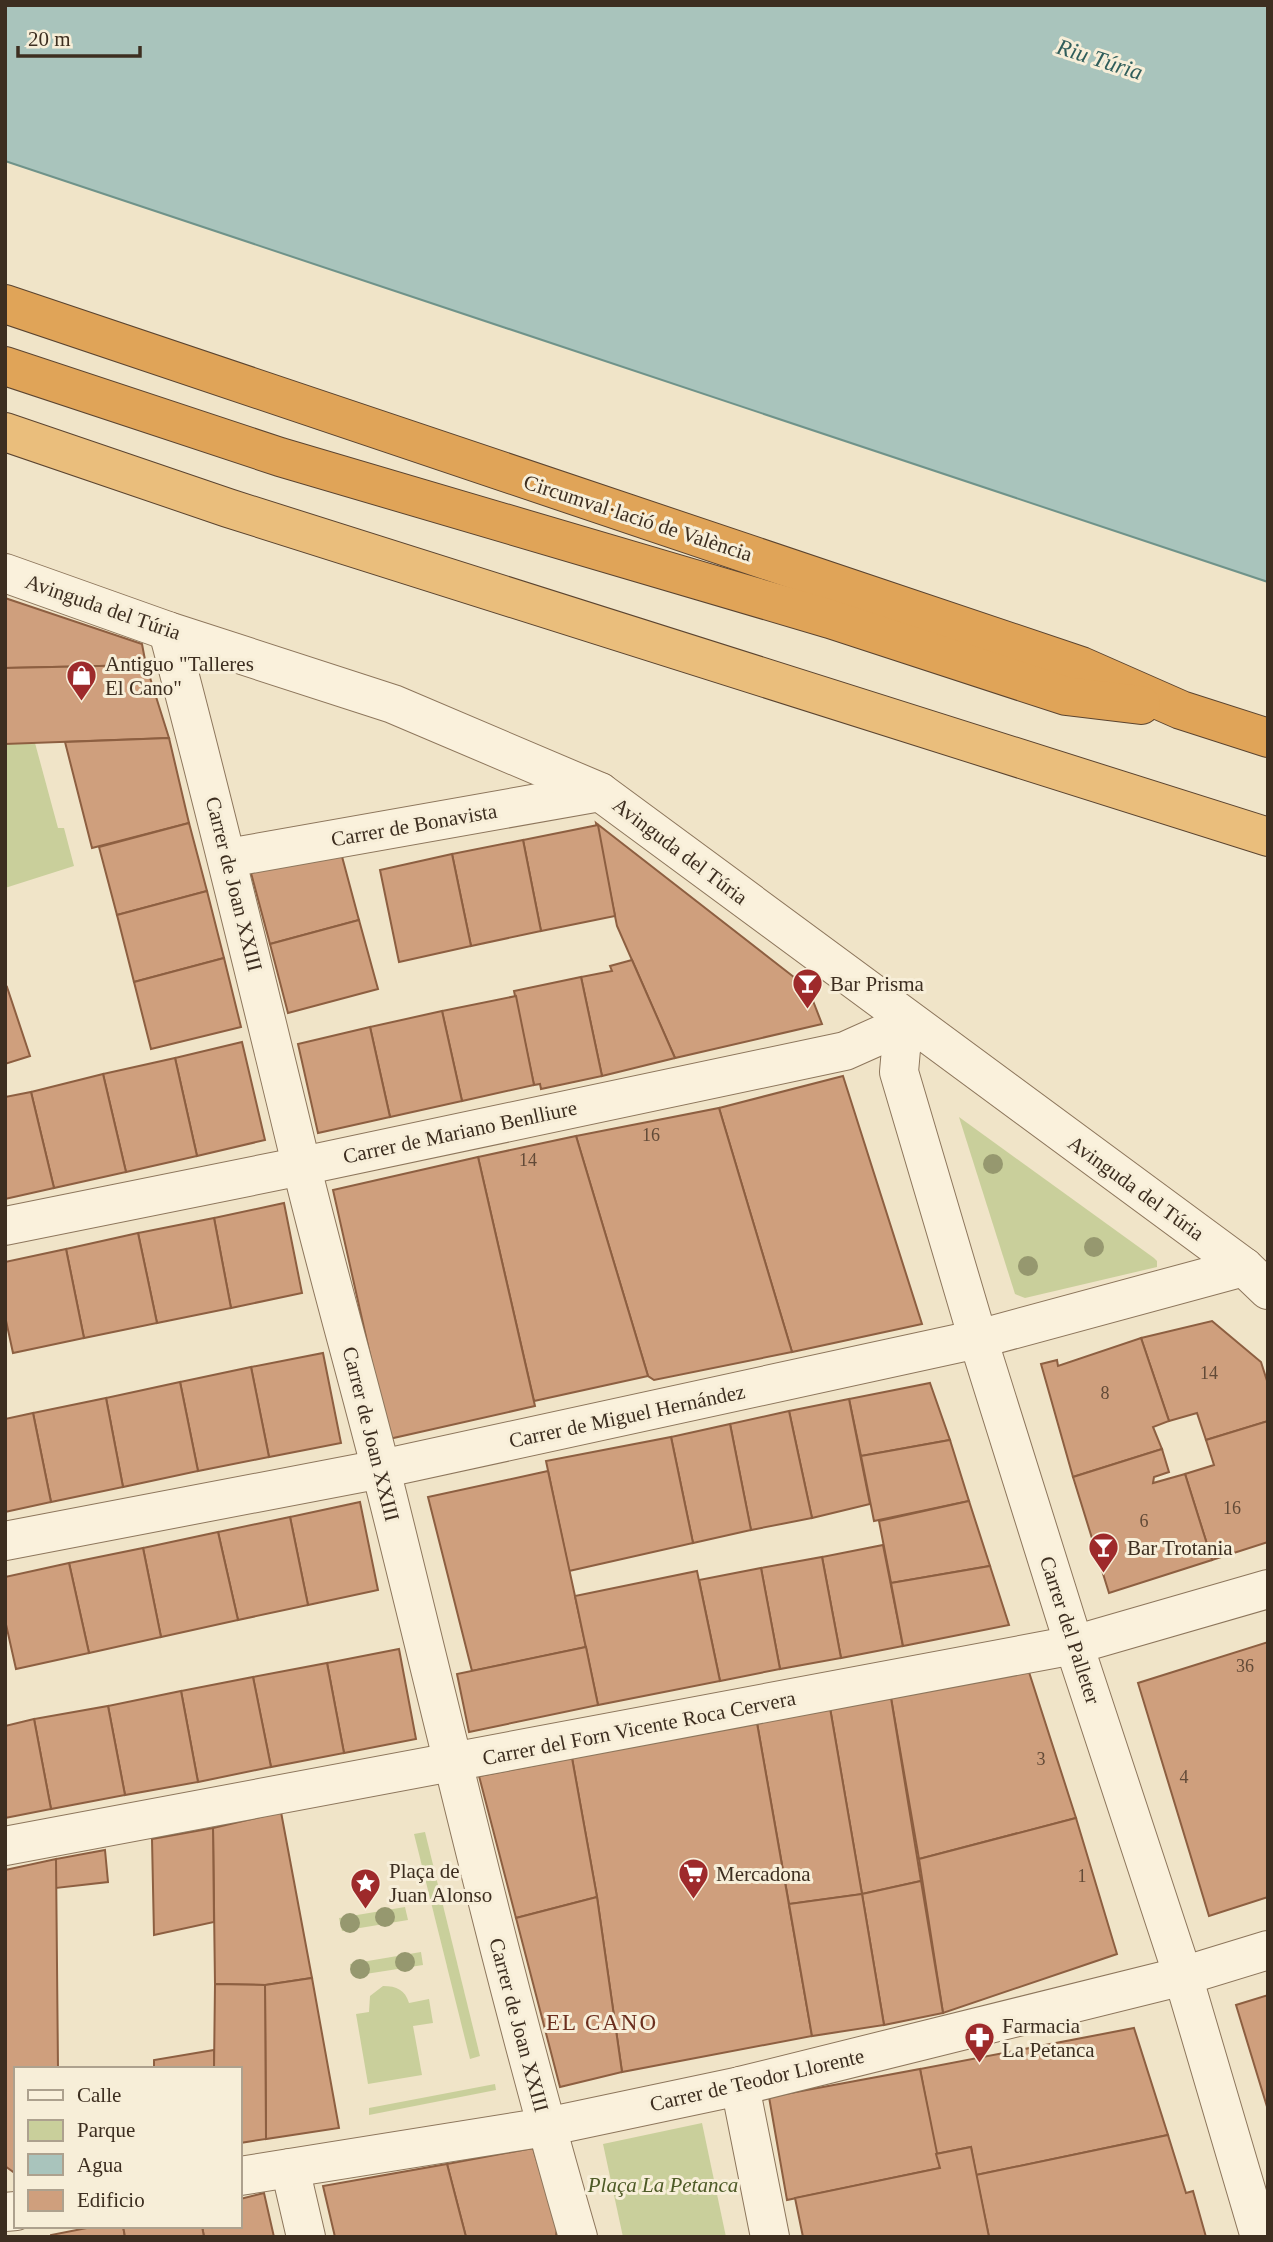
<svg xmlns="http://www.w3.org/2000/svg" width="1273" height="2242" font-family="Georgia,serif">
	<style>
		.green { fill: #c9cf9b }
		.water { fill: #a9c4bc; stroke: #6f938a; stroke-width: 2 }
		.building { fill: #cf9f7d; stroke: #8d5f41; stroke-width: 2 }
		.lines { fill: none; stroke-linecap: round; stroke-linejoin: round }
		.minor-casing { stroke: #8d765c; stroke-width: 40 }
		.tertiary-casing { stroke: #8d765c; stroke-width: 40 }
		.trunk-casing { stroke: #5b4430; stroke-width: 40 }
		.motorway-casing { stroke: #5b4430; stroke-width: 40 }
		.minor { stroke: #faf1dc; stroke-width: 38 }
		.tertiary { stroke: #faf1dc; stroke-width: 38 }
		.trunk { stroke: #eabe7c; stroke-width: 38 }
		.motorway { stroke: #e0a458; stroke-width: 38 }
		.tree { fill: #96986f }
		.labels { text-anchor: middle; stroke-width: 6; stroke-linejoin: round; paint-order: stroke }
		.number-label { font-size: 18px; fill: #624a37 }
		.street-label { font-size: 21px; fill: #3d2e20; stroke: #f7eed8 }
		.poi-label { font-size: 21px; fill: #3d2e20; stroke: #f7eed8; text-anchor: start }
		.park-label { font-size: 21px; font-style: italic; fill: #4d5a26; stroke: #f7eed8 }
		.water-label { font-size: 23px; font-style: italic; fill: #2f5d5a; stroke: #f7eed8 }
		.neighbourhood-label { font-size: 23px; letter-spacing: 2px; fill: #6b2e1e; stroke: #f7eed8 }
	</style>
	<rect width="100%" height="100%" fill="#f0e4c8"/>
	<!-- green -->
	<g class="green">
		<path d="M35,743L58,828H64L74,866L5,888V744Z"/>
		<path d="M959,1117L1154,1258L1157,1261V1267L1025,1298L1015,1294Z"/>
		<path d="M425,1832L480,2056L470,2059L414,1834Z"/>
		<path d="M405,1907L408,1920L342,1931L339,1918Z"/>
		<path d="M421,1952L423,1965L353,1976L350,1964Z"/>
		<path d="M383,1986C397,1986 405,1990 409,2003L429,1999L433,2023L413,2026L422,2075L368,2084L356,2014L369,2012L370,1996Z"/>
		<path d="M495,2084L496,2090L369,2115V2108Z"/>
		<path d="M702,2123L726,2237H623L603,2144Z"/>
	</g>
	<!-- water -->
	<path class="water" d="M5,5H1268V582L5,161Z"/>
	<!-- building -->
	<g class="building">
		<path d="M5,598L142,644L146,665L5,668Z"/>
		<path d="M146,665L169,738L5,744V668Z"/>
		<path d="M169,738L189,823L92,848L65,742Z"/>
		<path d="M189,823L207,891L117,915L99,847Z"/>
		<path d="M596,823L808,988L822,1024L675,1058L617,926Z"/>
		<path d="M598,825L615,916L541,931L523,840Z"/>
		<path d="M523,840L541,931L471,946L452,854Z"/>
		<path d="M340,849L359,920L270,944L251,873Z"/>
		<path d="M452,854L471,946L399,962L380,870Z"/>
		<path d="M207,891L224,958L134,982L117,915Z"/>
		<path d="M359,920L378,989L288,1013L270,944Z"/>
		<path d="M224,958L241,1027L151,1049L134,982Z"/>
		<path d="M632,960L675,1058L602,1076L581,977L612,971L610,966Z"/>
		<path d="M581,977L602,1076L541,1089L540,1084L534,1085L514,991Z"/>
		<path d="M7,987L30,1056L5,1064V988Z"/>
		<path d="M516,996L534,1085L462,1101L442,1011Z"/>
		<path d="M442,1011L462,1101L390,1117L370,1027Z"/>
		<path d="M370,1027L390,1117L318,1133L298,1044Z"/>
		<path d="M242,1042L265,1140L197,1156L175,1058Z"/>
		<path d="M175,1058L197,1156L126,1172L103,1074Z"/>
		<path d="M103,1074L126,1172L54,1188L31,1092Z"/>
		<path d="M843,1076L922,1324L792,1352L719,1108Z"/>
		<path d="M31,1092L54,1188L5,1199V1097Z"/>
		<path d="M719,1108L792,1352L654,1380L648,1376L576,1136Z"/>
		<path d="M576,1136L648,1376L534,1401L478,1157Z"/>
		<path d="M478,1157L535,1406L389,1439L333,1190Z"/>
		<path d="M284,1203L302,1293L231,1308L214,1218Z"/>
		<path d="M214,1218L231,1308L157,1323L138,1233Z"/>
		<path d="M138,1233L157,1323L84,1338L66,1249Z"/>
		<path d="M66,1249L84,1338L13,1353L5,1316V1262Z"/>
		<path d="M1212,1321L1261,1362L1268,1384V1421L1206,1440L1197,1413L1169,1421L1141,1338Z"/>
		<path d="M1141,1338L1169,1421L1153,1427L1162,1449L1073,1477L1041,1364L1057,1360L1058,1366Z"/>
		<path d="M323,1353L341,1443L269,1457L251,1367Z"/>
		<path d="M251,1367L269,1457L198,1471L180,1382Z"/>
		<path d="M180,1382L198,1471L123,1487L106,1398Z"/>
		<path d="M930,1383L950,1440L861,1456L849,1399Z"/>
		<path d="M106,1398L123,1487L51,1502L33,1413Z"/>
		<path d="M849,1399L870,1504L812,1518L789,1411Z"/>
		<path d="M789,1411L812,1518L751,1530L730,1424Z"/>
		<path d="M33,1413L51,1502L5,1512V1419Z"/>
		<path d="M1268,1421V1542L1212,1560L1185,1474L1214,1465L1206,1440Z"/>
		<path d="M730,1424L751,1530L693,1543L671,1437Z"/>
		<path d="M671,1437L693,1543L569,1571L546,1461Z"/>
		<path d="M950,1440L969,1501L874,1521L861,1456Z"/>
		<path d="M1162,1449L1169,1472L1154,1477L1153,1483L1185,1474L1212,1560L1109,1593L1073,1477Z"/>
		<path d="M548,1471L586,1647L472,1671L428,1497Z"/>
		<path d="M969,1501L990,1566L891,1583L879,1521Z"/>
		<path d="M360,1502L378,1590L308,1605L290,1517Z"/>
		<path d="M290,1517L308,1605L238,1620L218,1532Z"/>
		<path d="M218,1532L238,1620L161,1637L143,1548Z"/>
		<path d="M883,1545L903,1646L841,1658L822,1557Z"/>
		<path d="M143,1548L161,1637L89,1653L69,1563Z"/>
		<path d="M822,1557L841,1658L780,1669L761,1568Z"/>
		<path d="M69,1563L89,1653L16,1669L5,1620V1577Z"/>
		<path d="M990,1566L1009,1625L903,1646L891,1583Z"/>
		<path d="M761,1568L780,1669L720,1681L699,1580Z"/>
		<path d="M697,1571L720,1681L598,1705L575,1596Z"/>
		<path d="M1268,1642V1897L1209,1916L1138,1683Z"/>
		<path d="M586,1647L598,1705L469,1732L457,1674Z"/>
		<path d="M399,1649L416,1739L344,1753L327,1663Z"/>
		<path d="M327,1663L344,1753L271,1767L253,1677Z"/>
		<path d="M1028,1669L1076,1818L919,1859L891,1698Z"/>
		<path d="M253,1677L271,1767L198,1782L181,1691Z"/>
		<path d="M181,1691L198,1782L125,1795L108,1706Z"/>
		<path d="M891,1698L921,1881L862,1894L830,1708Z"/>
		<path d="M108,1706L125,1795L51,1809L34,1719Z"/>
		<path d="M830,1708L862,1894L789,1904L757,1723Z"/>
		<path d="M34,1719L51,1809L5,1818V1726Z"/>
		<path d="M757,1723L812,2036L622,2072L597,1897L572,1758Z"/>
		<path d="M572,1758L597,1897L516,1918L479,1776Z"/>
		<path d="M281,1812L312,1978L265,1985L215,1984L213,1828Z"/>
		<path d="M1076,1818L1117,1954L943,2013L919,1859Z"/>
		<path d="M213,1828L214,1922L154,1935L152,1839Z"/>
		<path d="M105,1850L108,1882L56,1888V1859Z"/>
		<path d="M56,1859L58,2069H16V2174L5,2166V1870Z"/>
		<path d="M921,1881L943,2013L884,2025L862,1894Z"/>
		<path d="M862,1894L884,2025L812,2036L789,1904Z"/>
		<path d="M597,1897L622,2072L560,2087L516,1918Z"/>
		<path d="M312,1978L339,2128L266,2139L265,1985Z"/>
		<path d="M215,1984L265,1985L266,2139L240,2143V2069H214Z"/>
		<path d="M1268,1995V2110L1236,2005Z"/>
		<path d="M1134,2028L1168,2135L976,2175L971,2147L936,2154L920,2069Z"/>
		<path d="M214,2050V2069H154V2060Z"/>
		<path d="M920,2069L940,2168L787,2200L769,2097Z"/>
		<path d="M1168,2135L1186,2193L1193,2191L1206,2237H989L976,2175Z"/>
		<path d="M971,2147L989,2237H803L795,2198L940,2168L936,2154Z"/>
		<path d="M533,2148L557,2227L556,2237H466L447,2164Z"/>
		<path d="M447,2164L466,2237H335L323,2186Z"/>
		<path d="M264,2193L274,2237H204L202,2226H240V2199Z"/>
		<path d="M97,2226H123L125,2237H51V2235Z"/>
		<path d="M123,2226H202L204,2237H125Z"/>
	</g>
	<g class="lines">
		<defs>
			<g id="minor">
				<path d="M168,631C215,808 258,986 301,1164C326,1267 355,1368 381,1470C445,1726 504,1983 578,2237"/>
				<path d="M228,858L600,792"/>
				<path d="M910,1022L901,1049L899,1072L978,1339L1074,1645L1183,1976L1260,2237"/>
				<path d="M5,1226L302,1166L845,1051L910,1022"/>
				<path d="M5,1541L381,1469L978,1339L1244,1267"/>
				<path d="M5,1846L1074,1645L1268,1589"/>
				<path d="M740,2086L770,2237"/>
				<path d="M290,2168L306,2237"/>
				<path d="M240,2176L546,2127L740,2086L1183,1976L1268,1950"/>
				<path d="M5,2212L16,2211"/>
			</g>
			<path id="tertiary" d="M5,573L168,631L393,704L600,792L1244,1267L1268,1290"/>
			<path id="trunk" d="M5,432L228,508L1268,837"/>
			<g id="motorway">
				<path d="M5,304L1081,666L1181,710L1268,738"/>
				<path d="M5,366L280,457L830,619L1066,696L1141,705"/>
			</g>
		</defs>
		<!-- minor casing -->
		<use href="#minor" class="minor-casing"/>
		<!-- tertiary casing -->
		<use href="#tertiary" class="tertiary-casing"/>
		<!-- trunk casing -->
		<use href="#trunk" class="trunk-casing"/>
		<!-- motorway casing -->
		<use href="#motorway" class="motorway-casing"/>
		<!-- minor -->
		<use href="#minor" class="minor"/>
		<!-- tertiary -->
		<use href="#tertiary" class="tertiary"/>
		<!-- trunk -->
		<use href="#trunk" class="trunk"/>
		<!-- motorway -->
		<use href="#motorway" class="motorway"/>
	</g>
	<!-- trees -->
	<g class="tree">
		<circle cx="993" cy="1164" r="10"/>
		<circle cx="1094" cy="1247" r="10"/>
		<circle cx="1028" cy="1266" r="10"/>
		<circle cx="385" cy="1917" r="10"/>
		<circle cx="350" cy="1923" r="10"/>
		<circle cx="405" cy="1962" r="10"/>
		<circle cx="360" cy="1969" r="10"/>
	</g>
	<!-- icons -->
	<defs>
		<symbol id="shop-pin" viewBox="-11 -11 22 30"><path d="M0 17L-7.5 6A9.5 9.5 0 1 1 7.5 6Z" fill="#9e2a2b" stroke="#f7eed8"/><path d="M-5-2.5h2.3a2.7 3.5 0 0 1 5.4 0H5L5.5 6h-11ZM-1.5-2.5h3a1.5 2.3 0 0 0-3 0Z" fill="#fff"/></symbol>
		<symbol id="bar-pin" viewBox="-11 -11 22 30"><path d="M0 17L-7.5 6A9.5 9.5 0 1 1 7.5 6Z" fill="#9e2a2b" stroke="#f7eed8"/><path d="M-6-5H6L.8 .8V4.5H3.5V6h-7V4.5H-.8V.8Z" fill="#fff"/></symbol>
		<symbol id="supermarket-pin" viewBox="-11 -11 22 30"><path d="M0 17L-7.5 6A9.5 9.5 0 1 1 7.5 6Z" fill="#9e2a2b" stroke="#f7eed8"/><path d="M-6-5.5h2.5l.6 2H6L4.5 2H-2.5L-4.4-4H-6ZM-1.5 3.2a1.3 1.3 0 1 0 .1 0ZM3 3.2a1.3 1.3 0 1 0 .1 0Z" fill="#fff"/></symbol>
		<symbol id="sight-pin" viewBox="-11 -11 22 30"><path d="M0 17L-7.5 6A9.5 9.5 0 1 1 7.5 6Z" fill="#9e2a2b" stroke="#f7eed8"/><path d="M0-6L1.8-2.2L6-1.7L2.9 1.2L3.7 5.4L0 3.3L-3.7 5.4L-2.9 1.2L-6-1.7L-1.8-2.2Z" fill="#fff"/></symbol>
		<symbol id="pharmacy-pin" viewBox="-11 -11 22 30"><path d="M0 17L-7.5 6A9.5 9.5 0 1 1 7.5 6Z" fill="#9e2a2b" stroke="#f7eed8"/><path d="M-2-6h4v4h4v4h-4v4h-4v-4h-4v-4h4Z" fill="#fff"/></symbol>
	</defs>
	<g fill-rule="evenodd">
		<use href="#shop-pin" x="64" y="658" width="35" height="47"/>
		<use href="#bar-pin" x="790" y="966" width="35" height="47"/>
		<use href="#bar-pin" x="1086" y="1530" width="35" height="47"/>
		<use href="#supermarket-pin" x="676" y="1856" width="35" height="47"/>
		<use href="#sight-pin" x="348" y="1866" width="35" height="47"/>
		<use href="#pharmacy-pin" x="962" y="2020" width="35" height="47"/>
	</g>
	<g class="labels">
		<!-- number labels -->
		<g class="number-label">
			<text x="651" y="1141">16</text>
			<text x="528" y="1166">14</text>
			<text x="1209" y="1379">14</text>
			<text x="1105" y="1399">8</text>
			<text x="1232" y="1514">16</text>
			<text x="1144" y="1527">6</text>
			<text x="1245" y="1672">36</text>
			<text x="1041" y="1765">3</text>
			<text x="1184" y="1783">4</text>
			<text x="1082" y="1882">1</text>
		</g>
		<!-- street labels -->
		<g class="street-label">
			<text transform="translate(638 518) rotate(18)" y="7">Circumval·lació de València</text>
			<text transform="translate(103 607) rotate(19)" y="7">Avinguda del Túria</text>
			<text transform="translate(414 825) rotate(-10)" y="7">Carrer de Bonavista</text>
			<text transform="translate(680 851) rotate(37)" y="7">Avinguda del Túria</text>
			<text transform="translate(234 884) rotate(76)" y="7">Carrer de Joan XXIII</text>
			<text transform="translate(460 1132) rotate(-12)" y="7">Carrer de Mariano Benlliure</text>
			<text transform="translate(1136 1188) rotate(36)" y="7">Avinguda del Túria</text>
			<text transform="translate(627 1416) rotate(-12)" y="7">Carrer de Miguel Hernández</text>
			<text transform="translate(371 1434) rotate(76)" y="7">Carrer de Joan XXIII</text>
			<text transform="translate(1070 1630) rotate(72)" y="7">Carrer del Palleter</text>
			<text transform="translate(639 1728) rotate(-11)" y="7">Carrer del Forn Vicente Roca Cervera</text>
			<text transform="translate(519 2025) rotate(75)" y="7">Carrer de Joan XXIII</text>
			<text transform="translate(757 2080) rotate(-13)" y="7">Carrer de Teodor Llorente</text>
		</g>
		<!-- poi labels -->
		<g class="poi-label">
			<text x="105" y="671">Antiguo "Talleres<tspan x="105" dy="24">El Cano"</tspan></text>
			<text x="830" y="991">Bar Prisma</text>
			<text x="1127" y="1555">Bar Trotania</text>
			<text x="389" y="1878">Plaça de<tspan x="389" dy="24">Juan Alonso</tspan></text>
			<text x="716" y="1881">Mercadona</text>
			<text x="1002" y="2033">Farmacia<tspan x="1002" dy="24">La Petanca</tspan></text>
		</g>
		<!-- park labels -->
		<g class="park-label">
			<text x="663" y="2192">Plaça La Petanca</text>
		</g>
		<!-- water labels -->
		<g class="water-label">
			<text transform="translate(1100 59) rotate(18)" y="8">Riu Túria</text>
		</g>
		<!-- neighbourhood labels -->
		<g class="neighbourhood-label">
			<text x="602" y="2030">EL CANO</text>
		</g>
	</g>
	<!-- border -->
	<rect width="1273" height="2242" fill="none" stroke="#3d2e20" stroke-width="14"/>
	<!-- legend -->
	<rect x="14" y="2067" width="228" height="161" fill="#f7eed8" stroke="#ada18e" stroke-width="2"/>
	<rect x="28" y="2090" width="35" height="10" fill="#faf1dc" stroke="#ada18e" stroke-width="2"/>
	<text x="77" y="2102" font-size="21" fill="#3d2e20">Calle</text>
	<rect x="28" y="2120" width="35" height="21" fill="#c9cf9b" stroke="#ada18e" stroke-width="2"/>
	<text x="77" y="2137" font-size="21" fill="#3d2e20">Parque</text>
	<rect x="28" y="2154" width="35" height="21" fill="#a9c4bc" stroke="#ada18e" stroke-width="2"/>
	<text x="77" y="2172" font-size="21" fill="#3d2e20">Agua</text>
	<rect x="28" y="2190" width="35" height="21" fill="#cf9f7d" stroke="#ada18e" stroke-width="2"/>
	<text x="77" y="2207" font-size="21" fill="#3d2e20">Edificio</text>
	<!-- scale -->
	<path d="M18 46v10h122v-10" fill="none" stroke="#3d2e20" stroke-width="3.5"/>
	<text x="28" y="46" font-size="21" fill="#3d2e20" stroke="#f7eed8" stroke-width="5" paint-order="stroke">20 m</text>
</svg>
